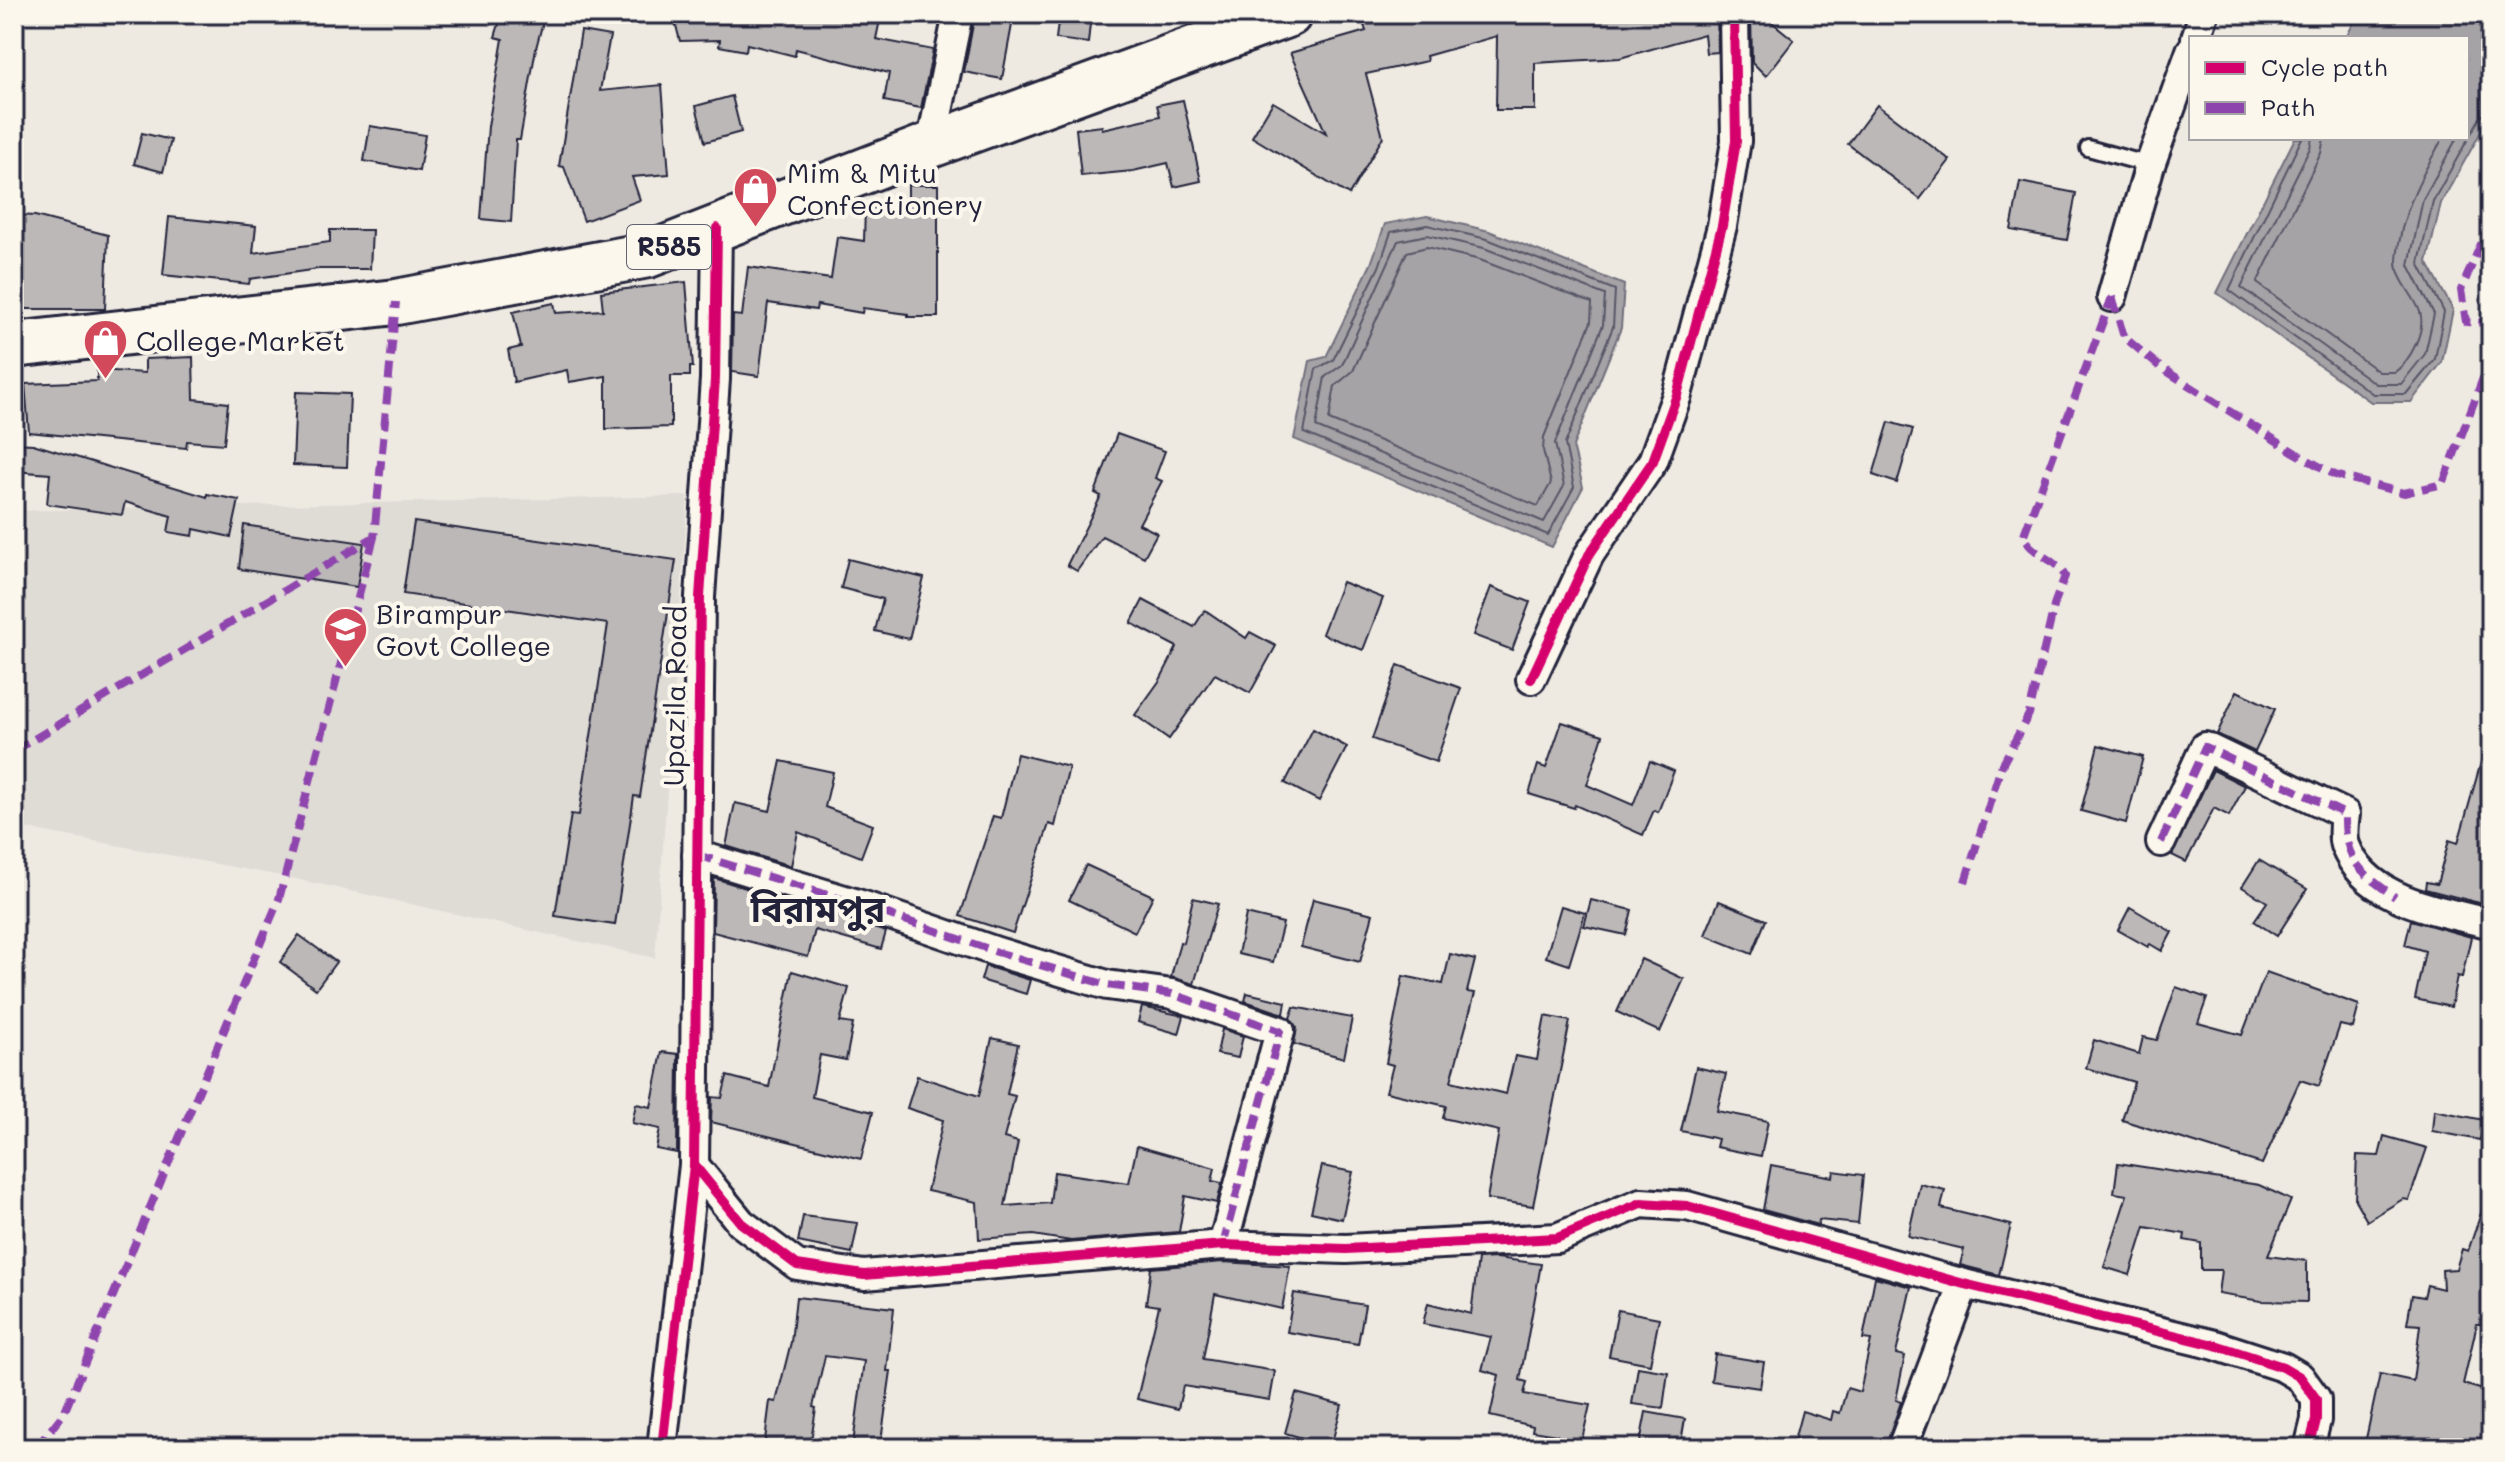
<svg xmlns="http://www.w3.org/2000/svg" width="2505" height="1462" font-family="Mali,'Noto Sans Bengali',sans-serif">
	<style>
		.built { fill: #dfdbd5 }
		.water { fill: #a6a3a7; stroke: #716f7c; stroke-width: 2 }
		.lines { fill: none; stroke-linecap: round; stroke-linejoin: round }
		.shore { stroke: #575666; stroke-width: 2 }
		.building { fill: #bcb8b8; stroke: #22223b; stroke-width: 2 }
		.lane-casing { stroke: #22223b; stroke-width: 20 }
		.street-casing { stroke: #22223b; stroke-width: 34 }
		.primary-casing { stroke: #22223b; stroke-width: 50 }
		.lane { stroke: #fbf7ec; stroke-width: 14 }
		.street { stroke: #fbf7ec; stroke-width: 28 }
		.primary { stroke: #fbf7ec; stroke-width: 44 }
		.quiet { stroke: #8e44ad; stroke-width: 8; stroke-dasharray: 16 8; stroke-linecap: butt }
		.cycleway-casing { stroke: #fbf7ec; stroke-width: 15 }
		.cycleway { stroke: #d6006c; stroke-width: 10 }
		.labels { text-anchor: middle; stroke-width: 8; stroke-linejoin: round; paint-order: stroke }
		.shield { fill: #fbf7ec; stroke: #636270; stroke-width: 2 }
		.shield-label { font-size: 26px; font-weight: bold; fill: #22223b }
		.poi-label { font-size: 28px; fill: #22223b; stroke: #fbf7ec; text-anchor: start }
		.street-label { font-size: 28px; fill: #22223b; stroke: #fbf7ec }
		.district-label { font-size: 36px; font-weight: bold; fill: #22223b; stroke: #fbf7ec }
	</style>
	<rect width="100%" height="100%" fill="#eeeae2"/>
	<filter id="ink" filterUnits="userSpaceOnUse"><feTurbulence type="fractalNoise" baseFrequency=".0125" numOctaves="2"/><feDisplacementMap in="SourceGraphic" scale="16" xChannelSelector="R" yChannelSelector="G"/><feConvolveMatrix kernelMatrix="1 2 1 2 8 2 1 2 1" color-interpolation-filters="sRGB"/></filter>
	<g filter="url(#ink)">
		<!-- built -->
		<path class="built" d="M688,496L655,958L287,877L14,826V511Z"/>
		<!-- water -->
		<g class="water">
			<path d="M2358,14H2491V114L2441,203L2427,262L2453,310L2442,362L2411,402H2371L2217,293L2295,138H2467V38H2346Z"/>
			<path d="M1427,216L1489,231L1624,285L1621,328L1573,446L1583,487L1552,547L1294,439L1310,361L1326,357L1371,264L1385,224Z"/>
		</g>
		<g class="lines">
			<!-- shore -->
			<g class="shore">
				<path d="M2302,138L2229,290L2373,394H2406L2435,359L2444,312L2419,263L2433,201L2481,116L2491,112"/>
				<path d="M2312,138L2310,148L2241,287L2376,384H2401L2425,354L2434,314L2409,265L2423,199L2457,138"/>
				<path d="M2324,138L2321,153L2257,283L2379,372H2395C2410,361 2426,331 2420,312C2414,294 2396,280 2397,260C2400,215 2421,176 2443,138"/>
				<path d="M1427,225L1487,239L1615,290L1613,327L1565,444L1574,487L1548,535L1304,433L1316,369L1333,360L1379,267L1391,232Z"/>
				<path d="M1427,235L1484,248L1605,295L1603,325L1555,443L1564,486L1544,522L1316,427L1325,377L1342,365L1398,241Z"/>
				<path d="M1427,247L1480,260L1592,303L1591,322L1544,437L1543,450L1551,483L1538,506L1329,420L1335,386L1353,371L1407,252Z"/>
			</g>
		</g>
		<!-- building -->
		<g class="building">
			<path d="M502,14H545L536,48L520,140H516L511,222L481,219L488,126L503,39L495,37Z"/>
			<path d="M673,14H857L880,20L876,39L933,50L921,108L884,101L889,73L796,49L795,56L747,44L746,51L719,46L720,40L680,41Z"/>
			<path d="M975,14H1014L1002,79L964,72Z"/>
			<path d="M1059,14H1091L1088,43L1056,39Z"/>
			<path d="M1412,14H1717L1718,52L1706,53L1704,34L1620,58L1535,63V110H1496L1497,36L1426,56L1427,61L1366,74L1383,137L1349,195L1252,137L1273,102L1326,133L1290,53L1366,31L1364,25Z"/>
			<path d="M1751,14H1762L1794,40L1766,76L1752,62Z"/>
			<path d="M581,31L610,36L600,91L662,85L669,174L632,177L640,200L584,221L564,167L559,166Z"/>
			<path d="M732,96L741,132L705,142L696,106Z"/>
			<path d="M1183,100L1201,181L1174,187L1168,163L1133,171L1081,176L1076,129L1102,126V129L1160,116L1157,105Z"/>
			<path d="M1877,105L1950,160L1920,199L1848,144Z"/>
			<path d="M370,126L425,135L419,171L364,161Z"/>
			<path d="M142,133L171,140L163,172L134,164Z"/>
			<path d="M2020,182L2076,193L2067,240L2011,230Z"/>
			<path d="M908,185H938V317H908V314L863,308L862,313L817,305L816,310L768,303L759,376L732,372L733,315L742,316L748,267L831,279L837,237L864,241L865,207L908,209Z"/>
			<path d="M17,215L35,216L108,235L105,309H14Z"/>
			<path d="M169,217L256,226L253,253L330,242V230H372L370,269H318L250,279L249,284L163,275Z"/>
			<path d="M686,282L693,367H690V376H671V427L606,429V376L569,382L567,370L514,382L508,350L521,347L513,312L554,303L556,313L603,310L601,292Z"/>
			<path d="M193,357L194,399L228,403L224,444L187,441L186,448L29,432L25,384L97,381V370L145,373V359Z"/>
			<path d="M296,392L350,394L347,467L293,465Z"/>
			<path d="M1889,422L1913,429L1897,483L1873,475Z"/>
			<path d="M1117,434L1165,451L1155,478L1162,481L1139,524L1157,533L1144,557L1102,536L1077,571L1067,565L1101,496L1095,493Z"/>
			<path d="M14,443L33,444L207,497V494L239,500L231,537L194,529L193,536L168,532L171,516L125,502L122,515L47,504L50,474L14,471Z"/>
			<path d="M414,522L676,560L640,797L634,796L615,925L555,916L571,814L579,815L608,624L403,594Z"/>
			<path d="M244,525L364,543L357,587L239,569Z"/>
			<path d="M848,559L924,578L909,639L875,631L883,599L841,588Z"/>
			<path d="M1342,582L1383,598L1363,650L1322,634Z"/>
			<path d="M1491,587L1530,602L1512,650L1473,635Z"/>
			<path d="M1143,600L1194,627L1205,610L1246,638L1250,632L1276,646L1250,693L1215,674L1169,739L1135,715L1160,680L1177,647L1131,623Z"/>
			<path d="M1398,665L1461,688L1436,762L1372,739Z"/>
			<path d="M2237,691L2275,709L2255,752L2217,734Z"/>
			<path d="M1562,722L1603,735L1587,785L1633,805L1650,761L1674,771L1658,812L1654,810L1643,835L1575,805L1574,808L1529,794L1538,765L1546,768Z"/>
			<path d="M1313,729L1347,747L1319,801L1285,783Z"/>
			<path d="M2098,745L2143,757L2126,823L2081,811Z"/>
			<path d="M2485,748L2491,749V906L2425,889L2426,882L2437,884L2449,840L2458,843Z"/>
			<path d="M1017,754L1069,767L1055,826L1049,824L1013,933L960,916L993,816L1001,818Z"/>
			<path d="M781,761L833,772L825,807L873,825L861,857L798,832L791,866L726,846L735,803L770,811Z"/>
			<path d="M2213,770L2245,786L2229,816L2214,808L2186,862L2172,855Z"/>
			<path d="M2259,860L2307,889L2277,936L2254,921L2267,902L2242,887Z"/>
			<path d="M1086,865L1153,896L1135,932L1069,900Z"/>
			<path d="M714,878L886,932L881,949L815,930L808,957L713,932Z"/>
			<path d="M1193,898L1218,904L1194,984L1171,977L1180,942L1183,943Z"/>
			<path d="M1313,899L1373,914L1360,962L1301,947Z"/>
			<path d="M1591,900L1632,910L1626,935L1584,926Z"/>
			<path d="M1719,901L1766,920L1752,954L1705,935Z"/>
			<path d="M1561,906L1585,913L1569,965L1546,957Z"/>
			<path d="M2130,907L2172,932L2162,951L2150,944L2148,947L2118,930Z"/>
			<path d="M1246,914L1283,923L1273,962L1238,954Z"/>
			<path d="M2411,920L2471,937L2462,977L2457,976L2451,1007L2415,999L2425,951L2405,945Z"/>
			<path d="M299,935L336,962L316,989L280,962Z"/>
			<path d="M1450,954L1475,960L1467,992L1475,993L1451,1081L1506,1094L1515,1056L1537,1060L1545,1016L1570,1021L1533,1206L1487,1199L1499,1131L1443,1118L1446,1106L1386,1092L1393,1065L1386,1063L1403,976L1443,984Z"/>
			<path d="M1641,959L1684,979L1660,1032L1617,1012Z"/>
			<path d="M985,966L1030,980L1026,994L981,980Z"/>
			<path d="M792,971L849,988L840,1022L853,1024L846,1060L820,1055L812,1097L873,1112L861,1159L711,1122L712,1097L722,1098L727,1076L769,1087Z"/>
			<path d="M2266,972L2359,1005L2353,1028L2340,1025L2319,1086L2300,1080L2262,1164L2122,1120L2134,1082L2086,1068L2094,1040L2139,1054L2143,1037L2157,1040L2176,987L2207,998L2198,1023L2242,1035Z"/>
			<path d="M1247,993L1286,1002L1284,1014L1245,1001Z"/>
			<path d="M1142,1007L1184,1016L1179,1034L1138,1022Z"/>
			<path d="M1294,1007L1352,1018L1344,1058L1294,1044L1297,1028L1290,1018Z"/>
			<path d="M1222,1029L1243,1036L1238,1058L1217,1054Z"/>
			<path d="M992,1038L1018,1044L1007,1094L1015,1096L1004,1138L1018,1142L1005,1206L1050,1203L1054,1172L1129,1183L1137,1146L1215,1168L1212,1181L1222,1183L1217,1203L1185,1196L1179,1232L1071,1241L1033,1235L979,1239L977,1202L927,1191L943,1120L907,1108L917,1076L979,1096Z"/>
			<path d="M662,1052L678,1054L677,1153L656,1149L660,1129L632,1123L636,1104L651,1107Z"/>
			<path d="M1696,1067L1726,1074L1717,1111L1768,1121L1761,1156L1716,1147L1718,1139L1681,1131Z"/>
			<path d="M2434,1110L2484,1120L2480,1140L2432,1131Z"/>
			<path d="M2384,1136L2427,1148L2409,1200L2403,1199L2367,1221L2355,1200L2357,1155L2379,1156Z"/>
			<path d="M2118,1163L2259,1185L2291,1200L2268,1256L2307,1261V1302L2261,1301L2218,1294L2221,1270H2201V1243L2184,1240L2185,1234L2145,1227L2130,1275L2104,1267L2127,1195L2114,1193Z"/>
			<path d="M1771,1165L1833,1177L1834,1171L1863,1175L1858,1224L1819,1220L1818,1225L1763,1210Z"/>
			<path d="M1322,1166L1353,1172L1342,1219L1311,1212Z"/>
			<path d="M1920,1184L1945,1190L1941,1208L2011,1225L1999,1275L1960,1265L1964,1249L1908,1236Z"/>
			<path d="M2488,1193L2491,1194V1276L2482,1324H2477L2463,1384L2490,1392L2483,1419L2490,1421L2483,1448H2364L2380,1374L2413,1381L2420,1325L2407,1324L2412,1295L2424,1297L2427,1285L2443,1289L2442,1270L2456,1269L2462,1249L2468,1251Z"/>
			<path d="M803,1216L858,1223L852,1253L798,1242Z"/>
			<path d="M1497,1258L1541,1264L1520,1380L1527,1382L1524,1394L1590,1405L1580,1448H1555L1557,1435L1532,1431L1533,1426L1490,1416L1499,1375L1482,1370L1491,1337L1423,1324L1428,1303L1471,1314L1478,1259Z"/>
			<path d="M1223,1262L1290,1266L1282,1309L1215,1294L1203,1359L1275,1371L1270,1400L1183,1386L1178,1409L1137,1399L1159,1306L1146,1304L1151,1268Z"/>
			<path d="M1875,1277L1911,1287L1896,1354L1905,1356L1896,1400L1901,1402L1885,1448H1792L1802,1411L1831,1420L1833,1411L1840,1413L1847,1388L1860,1392L1871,1340L1863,1339Z"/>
			<path d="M1294,1293L1365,1305L1358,1344L1287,1332Z"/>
			<path d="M796,1297L894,1308L887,1371H891L880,1448L853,1444L864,1361L825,1356L813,1407L816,1408L810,1448H764L770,1401L776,1402L791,1342Z"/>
			<path d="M1618,1310L1659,1318L1650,1364L1609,1356Z"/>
			<path d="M1715,1354L1764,1362L1760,1388L1711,1381Z"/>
			<path d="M1638,1367L1668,1372L1663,1408L1632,1404Z"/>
			<path d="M1296,1393L1342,1405L1331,1446L1285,1433Z"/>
			<path d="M1646,1412L1685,1419L1680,1448H1639Z"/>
		</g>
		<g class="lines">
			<defs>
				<path id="lane" d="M2088,148L2150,165"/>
				<g id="street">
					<path d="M2196,38L2204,14"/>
					<path d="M931,145L958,14"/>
					<path d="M2112,297L2150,165L2191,51"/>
					<path d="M1531,679L1589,555L1653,461L1677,395L1722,226L1736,141L1734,14"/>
					<path d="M2161,842L2205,747L2345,814C2344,823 2342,836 2345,845C2366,902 2440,910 2491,924"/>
					<path d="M697,855L867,907L997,952L1107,985L1172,994L1280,1031L1223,1245"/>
					<path d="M694,1165L741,1223L797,1265L864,1275L1223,1245L1346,1249L1557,1238L1641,1203L1687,1206L1964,1284L2215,1345L2283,1367L2300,1377L2316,1399V1420L2309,1448"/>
					<path d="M662,1448L694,1165L700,597L715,379L717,228"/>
					<path d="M1902,1448L1964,1284"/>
				</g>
				<path id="primary" d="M14,345L396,302L648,255L931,145L1289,14"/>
			</defs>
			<!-- lane casing -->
			<use href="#lane" class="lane-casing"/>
			<!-- street casing -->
			<use href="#street" class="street-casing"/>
			<!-- primary casing -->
			<use href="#primary" class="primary-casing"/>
			<!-- lane -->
			<use href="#lane" class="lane"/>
			<!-- street -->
			<use href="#street" class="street"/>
			<!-- primary -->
			<use href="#primary" class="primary"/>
			<!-- quiet -->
			<g class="quiet">
				<path d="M2491,221L2461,290L2466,322L2491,323"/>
				<path d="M2112,297L2124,337L2160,367L2294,452L2335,475L2404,493L2443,484L2491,357"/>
				<path d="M14,751L374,537L396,302"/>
				<path d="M2161,842L2205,747L2345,814C2344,860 2359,871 2395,897"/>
				<path d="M697,855L867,907L997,952L1107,985L1172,994L1280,1031L1223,1245"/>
				<path d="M1965,882L2001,767L2029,714L2055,602L2065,576C2054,557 2034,556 2023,537L2112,297"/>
				<path d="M36,1448L64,1413L279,899L374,537"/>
			</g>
			<defs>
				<g id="cycleway">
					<path d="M1531,679L1589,555L1653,461L1677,395L1722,226L1736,141L1734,14"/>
					<path d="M694,1165L741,1223L797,1265L864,1275L1223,1245L1346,1249L1557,1238L1641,1203L1687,1206L1964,1284L2215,1345L2283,1367L2300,1377L2316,1399V1420L2309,1448"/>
					<path d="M662,1448L694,1165L700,597L715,379L717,228"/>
				</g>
			</defs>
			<!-- cycleway casing -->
			<use href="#cycleway" class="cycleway-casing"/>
			<!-- cycleway -->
			<use href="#cycleway" class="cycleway"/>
		</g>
	</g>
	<!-- icons -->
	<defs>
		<symbol id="shop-pin" viewBox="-11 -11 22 30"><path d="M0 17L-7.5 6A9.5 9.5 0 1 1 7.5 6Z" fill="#d1495b" stroke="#fbf7ec"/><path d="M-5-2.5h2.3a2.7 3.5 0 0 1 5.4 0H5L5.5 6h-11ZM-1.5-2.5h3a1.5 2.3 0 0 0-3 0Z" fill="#fff"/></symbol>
		<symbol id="university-pin" viewBox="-11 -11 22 30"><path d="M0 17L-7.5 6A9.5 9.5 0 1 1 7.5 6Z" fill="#d1495b" stroke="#fbf7ec"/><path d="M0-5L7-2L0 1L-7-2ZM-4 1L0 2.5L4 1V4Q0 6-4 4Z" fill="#fff"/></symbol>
	</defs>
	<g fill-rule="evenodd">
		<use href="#shop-pin" x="730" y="164" width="51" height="69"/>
		<use href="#shop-pin" x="80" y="316" width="51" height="69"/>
		<use href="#university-pin" x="320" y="604" width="51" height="69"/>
	</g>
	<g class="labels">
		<!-- shield labels -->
		<rect class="shield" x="627" y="225" width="84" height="44" rx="6"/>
		<g class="shield-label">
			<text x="669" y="256">R585</text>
		</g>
		<!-- poi labels -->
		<g class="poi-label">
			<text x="787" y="183">Mim &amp; Mitu<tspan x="787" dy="32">Confectionery</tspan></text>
			<text x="136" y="351">College Market</text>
			<text x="376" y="624">Birampur<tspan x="376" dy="32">Govt College</tspan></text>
		</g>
		<!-- street labels -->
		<g class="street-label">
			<text transform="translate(675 696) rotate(-89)" y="10">Upazila Road</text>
		</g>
		<!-- district labels -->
		<g class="district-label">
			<text x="818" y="922">বিরামপুর</text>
		</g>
	</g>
	<!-- margin -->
	<rect width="2505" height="1462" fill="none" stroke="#fbf7ec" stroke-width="48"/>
	<rect x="24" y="24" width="2457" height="1414" fill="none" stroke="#22223b" stroke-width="3" filter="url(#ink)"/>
	<!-- legend -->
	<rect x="2189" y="36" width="280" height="104" fill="#fbf7ec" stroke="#a4a2a5" stroke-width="2"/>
	<rect x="2205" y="62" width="40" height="12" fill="#d6006c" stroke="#a4a2a5" stroke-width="2"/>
	<text x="2261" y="76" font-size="24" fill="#22223b">Cycle path</text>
	<rect x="2205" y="102" width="40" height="12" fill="#8e44ad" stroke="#a4a2a5" stroke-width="2"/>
	<text x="2261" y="116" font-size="24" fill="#22223b">Path</text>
</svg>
